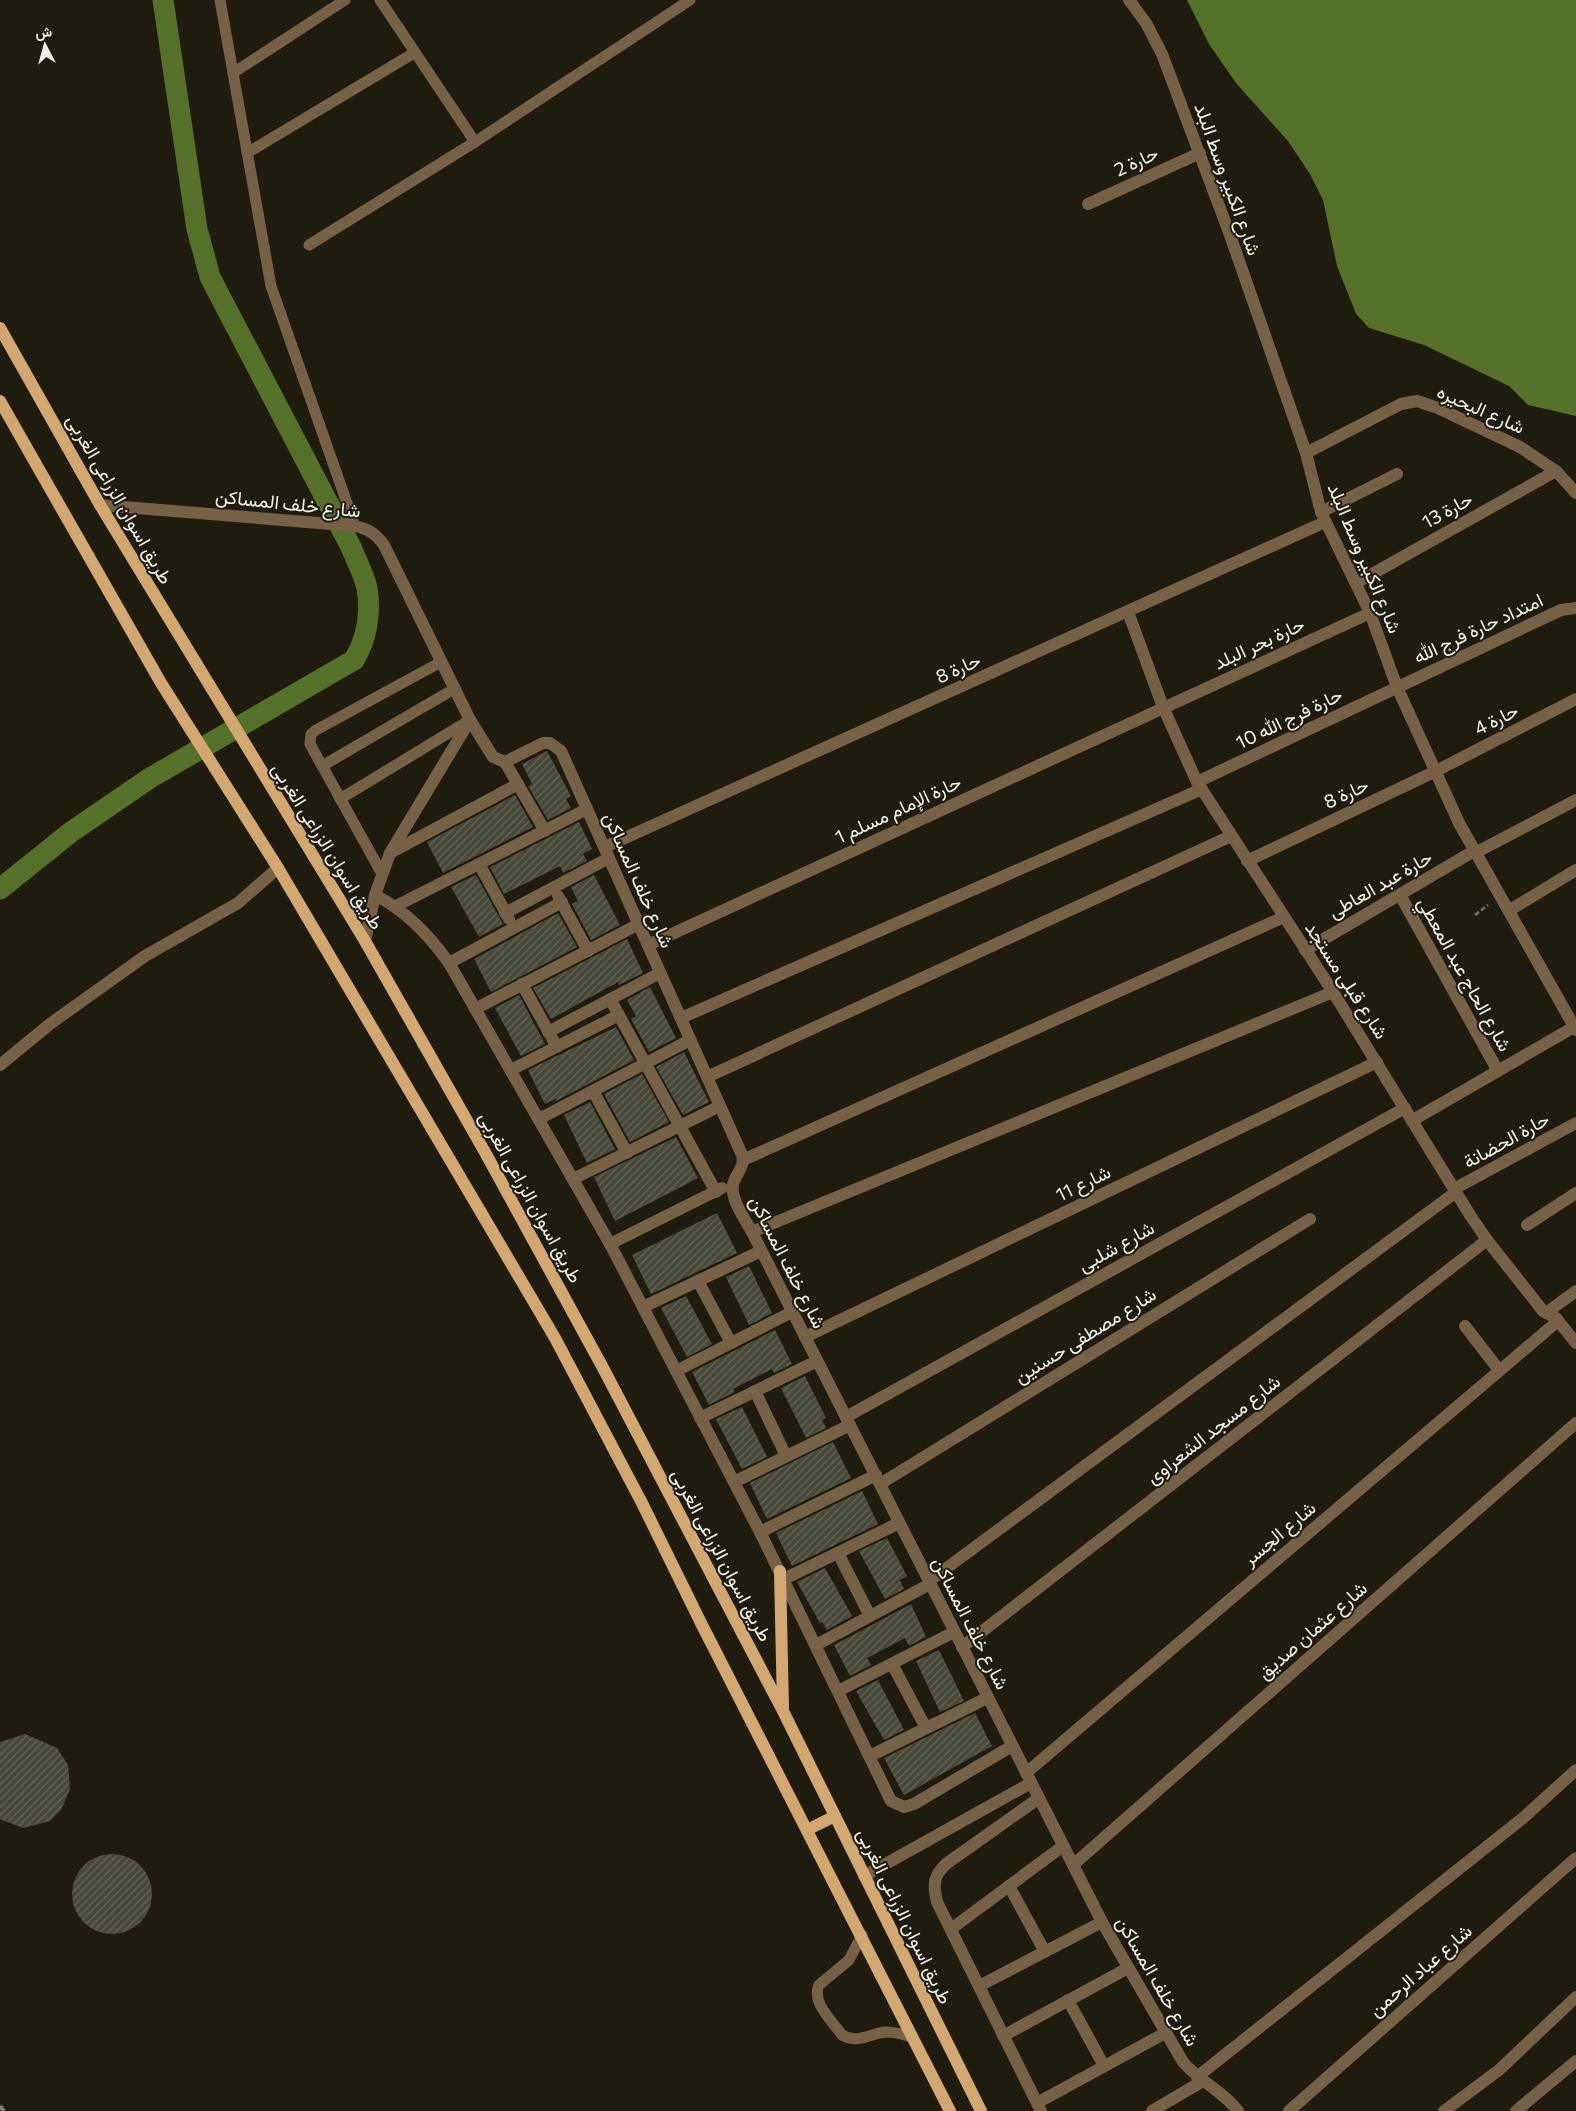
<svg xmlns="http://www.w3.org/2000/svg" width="1576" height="2111" font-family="Commissioner,Vazirmatn,sans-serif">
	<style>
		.water { fill: #557028 }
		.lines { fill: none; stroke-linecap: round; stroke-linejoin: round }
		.canal { stroke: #557028; stroke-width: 21 }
		.building { fill: url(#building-hatch) }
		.path { stroke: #6a675c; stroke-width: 3; stroke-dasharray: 5 2.5; stroke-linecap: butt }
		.lane { stroke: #766147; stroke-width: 11 }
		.street { stroke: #766147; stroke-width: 12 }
		.primary { stroke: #d3a771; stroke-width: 12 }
		.rail { stroke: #858177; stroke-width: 4; stroke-dasharray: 8 4; stroke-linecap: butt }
		.labels { text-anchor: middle; stroke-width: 4; stroke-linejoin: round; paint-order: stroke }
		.street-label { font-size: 19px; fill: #f6f3eb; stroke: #1f1b0f }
	</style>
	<defs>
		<pattern id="building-hatch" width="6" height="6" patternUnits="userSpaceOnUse" patternTransform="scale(1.25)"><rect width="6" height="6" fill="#48483a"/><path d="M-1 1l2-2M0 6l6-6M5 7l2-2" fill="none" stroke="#636357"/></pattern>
	</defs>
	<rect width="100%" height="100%" fill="#1f1b0f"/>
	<!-- water -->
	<path class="water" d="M1187,0H1576V416L1528,405L1509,386L1424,345L1369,328L1356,314L1337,266L1323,200L1310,174L1288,141L1236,83L1209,44Z"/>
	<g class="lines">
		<!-- canal -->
		<path class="canal" d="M0,889L71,832L150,778L354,660C367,639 371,613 367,588C364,574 356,560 351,547L210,277L197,229L163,0"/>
	</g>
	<!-- building -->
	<g class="building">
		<path d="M547,751L571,796L566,799L571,808L548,820L528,786L532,784L522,764Z"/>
		<path d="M515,795L533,827L443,873L427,842Z"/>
		<path d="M579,822L592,849L583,854L587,861L563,873L560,866L504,894L490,867Z"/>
		<path d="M476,875L503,924L479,937L451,887Z"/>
		<path d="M594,875L620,925L591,940L572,904L578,901L571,887Z"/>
		<path d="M558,913L577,947L491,992L474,959Z"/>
		<path d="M627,939L643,973L619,985L618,982L551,1019L533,988Z"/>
		<path d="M650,987L676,1038L649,1052L631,1019L636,1016L627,1000Z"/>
		<path d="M519,995L545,1044L521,1056L495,1008Z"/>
		<path d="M616,1027L634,1060L556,1101L555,1099L545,1104L528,1070Z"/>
		<path d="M684,1052L709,1102L683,1115L656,1067Z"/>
		<path d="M642,1074L669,1122L630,1142L604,1094Z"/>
		<path d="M590,1102L615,1149L587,1163L564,1115Z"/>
		<path d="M676,1137L698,1178L615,1221L594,1177Z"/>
		<path d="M717,1213L737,1253L651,1294L632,1255Z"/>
		<path d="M749,1266L772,1313L749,1325L726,1277Z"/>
		<path d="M686,1296L712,1344L687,1357L661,1308Z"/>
		<path d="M775,1330L792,1364L774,1373L772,1369L733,1389L735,1392L709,1405L692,1372Z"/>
		<path d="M805,1376L826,1418L822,1420L826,1428L806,1438L781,1388Z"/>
		<path d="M742,1407L767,1457L742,1469L716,1419Z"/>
		<path d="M833,1442L851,1478L767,1519L750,1483Z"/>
		<path d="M862,1491L878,1524L792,1566L776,1533Z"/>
		<path d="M887,1538L907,1576L900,1580L904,1589L885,1599L859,1551Z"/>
		<path d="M825,1568L852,1616L827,1630L822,1622L820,1623L797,1582Z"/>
		<path d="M911,1604L926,1637L909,1646L905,1638L867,1658L871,1665L850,1676L834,1645Z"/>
		<path d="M939,1650L964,1701L940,1712L916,1661Z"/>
		<path d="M878,1680L904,1730L884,1740L856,1691Z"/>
		<path d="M975,1713L992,1746L904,1795L884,1758Z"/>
		<path d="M25,1734L57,1748L68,1765L70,1789L61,1810L50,1821L23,1828L0,1819V1742Z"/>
		<circle cx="112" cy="1894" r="40"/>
	</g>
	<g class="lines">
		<!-- path -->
		<path class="path" d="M1475,915L1488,905"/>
		<!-- lane -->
		<g class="lane">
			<path d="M220,0L271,286L355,526"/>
			<path d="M380,0L475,142L690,0"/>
			<path d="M233,73L345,0"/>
			<path d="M247,153L414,53"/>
			<path d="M309,245L475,142"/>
			<path d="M322,766L454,689"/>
			<path d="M340,799L470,720"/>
			<path d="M381,872L310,744L311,734L316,730L441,662"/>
			<path d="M862,1935L849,1960L819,1985C811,2002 832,2021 842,2035C857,2044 869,2034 885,2032C895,2032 904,2034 913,2038"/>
		</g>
		<!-- street -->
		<g class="street">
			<path d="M1129,0L1146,23L1162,54L1230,235L1306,453L1321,512L1370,613L1397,687L1459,823L1576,1030"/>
			<path d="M1088,204L1200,153"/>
			<path d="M1306,453L1401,404L1417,401L1438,408L1520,447L1556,471L1576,493"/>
			<path d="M100,505L355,526C369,529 376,534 384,545L470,720L493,757L505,762L543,743H550L561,751L742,1155C745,1168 736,1173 733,1184C730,1199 745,1219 752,1232L1102,1922L1183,2062C1199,2081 1223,2091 1238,2111"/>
			<path d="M1321,512L1397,474"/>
			<path d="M1356,583L1556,471"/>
			<path d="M1128,612L1163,707L1197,782L1333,992L1470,1215L1487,1240L1543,1311L1556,1318L1576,1343"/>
			<path d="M505,762L545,831"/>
			<path d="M1197,782L1561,610L1576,608"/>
			<path d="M605,847L1325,522"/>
			<path d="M390,853L518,784"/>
			<path d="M1475,853L1576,800"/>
			<path d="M1247,861L1434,772L1576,699"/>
			<path d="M479,864L509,919"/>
			<path d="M375,895C406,911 428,934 449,963L610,1244L760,1532L891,1801L904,1807L914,1804L1012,1746"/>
			<path d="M1400,895L1498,1071"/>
			<path d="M558,896L588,951"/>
			<path d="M396,906L587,809"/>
			<path d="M1510,910L1576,870"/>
			<path d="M505,913L609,858"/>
			<path d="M365,941L375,895L390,853L470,720"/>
			<path d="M648,945L1370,613"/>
			<path d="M1305,950L1474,851"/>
			<path d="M449,963L562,902"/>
			<path d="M522,984L557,1047"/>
			<path d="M610,999L716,1192"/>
			<path d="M475,1009L639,924"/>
			<path d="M681,1018L1202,789"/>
			<path d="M548,1032L660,973"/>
			<path d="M0,1065L50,1024L145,956L238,903L278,868"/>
			<path d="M511,1070L619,1015"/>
			<path d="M707,1077L1231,836"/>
			<path d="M593,1091L627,1153"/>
			<path d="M539,1119L690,1040"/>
			<path d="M1413,1120L1574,1027"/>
			<path d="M743,1160L1284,917"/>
			<path d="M573,1179L720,1106"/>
			<path d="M1454,1189L1576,1123"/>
			<path d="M1527,1225L1576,1193"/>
			<path d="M752,1232L1333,992"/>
			<path d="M610,1244L722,1188"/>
			<path d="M698,1281L731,1343"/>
			<path d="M643,1307L761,1251"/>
			<path d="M1546,1313L1576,1291"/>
			<path d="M1465,1326L1499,1370"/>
			<path d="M805,1337L1377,1062"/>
			<path d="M676,1371L792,1312"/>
			<path d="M755,1391L786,1456"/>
			<path d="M846,1417L1405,1108"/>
			<path d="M700,1418L817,1361"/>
			<path d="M734,1482L850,1425"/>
			<path d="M880,1484L1310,1219"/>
			<path d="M760,1532L876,1475"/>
			<path d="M838,1553L870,1616"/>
			<path d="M784,1579L899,1523"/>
			<path d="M929,1581L1456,1192"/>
			<path d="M816,1645L930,1584"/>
			<path d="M962,1647L1487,1240"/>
			<path d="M892,1664L926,1728"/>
			<path d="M838,1691L954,1632"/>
			<path d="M870,1756L987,1698"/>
			<path d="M1026,1773L1558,1321"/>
			<path d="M1039,1798L946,1864C933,1876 933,1885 937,1902L1041,2111"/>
			<path d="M1073,1865L1576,1423"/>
			<path d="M864,1876L1031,1783"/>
			<path d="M1009,1886L1045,1952"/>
			<path d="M951,1929L1063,1846"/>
			<path d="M979,1986L1102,1922"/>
			<path d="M1068,2000L1104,2066"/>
			<path d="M1003,2036L1128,1968"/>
			<path d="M1197,2077L1523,1818L1576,1770"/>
			<path d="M1037,2103L1165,2033"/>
			<path d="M1152,2111L1203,2081"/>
			<path d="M1289,2111L1576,1858"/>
			<path d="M1444,2111L1499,2070L1576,1997"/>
			<path d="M1516,2111L1576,2061"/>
		</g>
		<!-- primary -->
		<g class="primary">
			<path d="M0,328L100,505L365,941L486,1154L602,1366L783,1711L981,2111"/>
			<path d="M0,401L161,683L278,868L555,1338L642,1503L701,1623L950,2111"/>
			<path d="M780,1571L783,1708"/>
			<path d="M807,1830L835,1816"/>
		</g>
		<!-- rail -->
		<path class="rail" d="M0,2106L4,2111"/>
	</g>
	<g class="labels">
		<!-- street labels -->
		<g class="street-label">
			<text transform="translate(1136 161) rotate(-25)" y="7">حارة 2</text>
			<text transform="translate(1228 179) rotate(70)" y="7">شارع الكبير وسط البلد</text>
			<text transform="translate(1481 409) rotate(24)" y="7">شارع البحيره</text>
			<text transform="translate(120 499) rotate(60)" y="7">طريق اسوان الزراعى الغربى</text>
			<text transform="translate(288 503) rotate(6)" y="7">شارع خلف المساكن</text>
			<text transform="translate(1447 510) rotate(-29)" y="7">حارة 13</text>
			<text transform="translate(1365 558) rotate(67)" y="7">شارع الكبير وسط البلد</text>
			<text transform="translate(1478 628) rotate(-25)" y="7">امتداد حارة فرج الله</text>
			<text transform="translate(1259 643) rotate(-25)" y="7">حارة بحر البلد</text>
			<text transform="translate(958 668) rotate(-24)" y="7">حارة 8</text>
			<text transform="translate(1289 718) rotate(-26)" y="7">حارة فرج الله 10</text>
			<text transform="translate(1496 719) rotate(-27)" y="7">حارة 4</text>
			<text transform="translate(1346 793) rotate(-25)" y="7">حارة 8</text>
			<text transform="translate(898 809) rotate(-25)" y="7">حارة الإمام مسلم 1</text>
			<text transform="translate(328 846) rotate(58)" y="7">طريق اسوان الزراعى الغربى</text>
			<text transform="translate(639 880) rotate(66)" y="7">شارع خلف المساكن</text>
			<text transform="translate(1380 884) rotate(-30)" y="7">حارة عبد العاطى</text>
			<text transform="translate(1465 974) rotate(61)" y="7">شارع الحاج عبد المعطي</text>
			<text transform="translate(1347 980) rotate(57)" y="7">شارع قبلى مستجد</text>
			<text transform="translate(1506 1140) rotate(-29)" y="7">حارة الحضانة</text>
			<text transform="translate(1083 1183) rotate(-26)" y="7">شارع 11</text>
			<text transform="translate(531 1197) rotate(61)" y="7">طريق اسوان الزراعى الغربى</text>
			<text transform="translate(1116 1246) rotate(-29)" y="7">شارع شلبى</text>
			<text transform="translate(788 1262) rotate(63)" y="7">شارع خلف المساكن</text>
			<text transform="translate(1085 1335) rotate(-32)" y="7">شارع مصطفى حسنين</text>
			<text transform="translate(1213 1429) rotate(-38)" y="7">شارع مسجد الشعراوى</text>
			<text transform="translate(1279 1533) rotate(-40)" y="7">شارع الجسر</text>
			<text transform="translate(722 1555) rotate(62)" y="7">طريق اسوان الزراعى الغربى</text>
			<text transform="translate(971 1623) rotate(63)" y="7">شارع خلف المساكن</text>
			<text transform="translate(1312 1630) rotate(-41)" y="7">شارع عثمان صديق</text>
			<text transform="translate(905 1916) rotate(64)" y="7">طريق اسوان الزراعى الغربى</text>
			<text transform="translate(1420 1970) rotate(-41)" y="7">شارع عباد الرحمن</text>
			<text transform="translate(1158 1981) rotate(60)" y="7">شارع خلف المساكن</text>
		</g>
	</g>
	<!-- north arrow -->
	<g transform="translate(45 45) rotate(354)" stroke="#1f1b0f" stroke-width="4" paint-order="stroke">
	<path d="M0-4L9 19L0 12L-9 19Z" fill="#f6f3eb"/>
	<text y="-8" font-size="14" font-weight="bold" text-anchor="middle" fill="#f6f3eb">ش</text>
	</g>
</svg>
